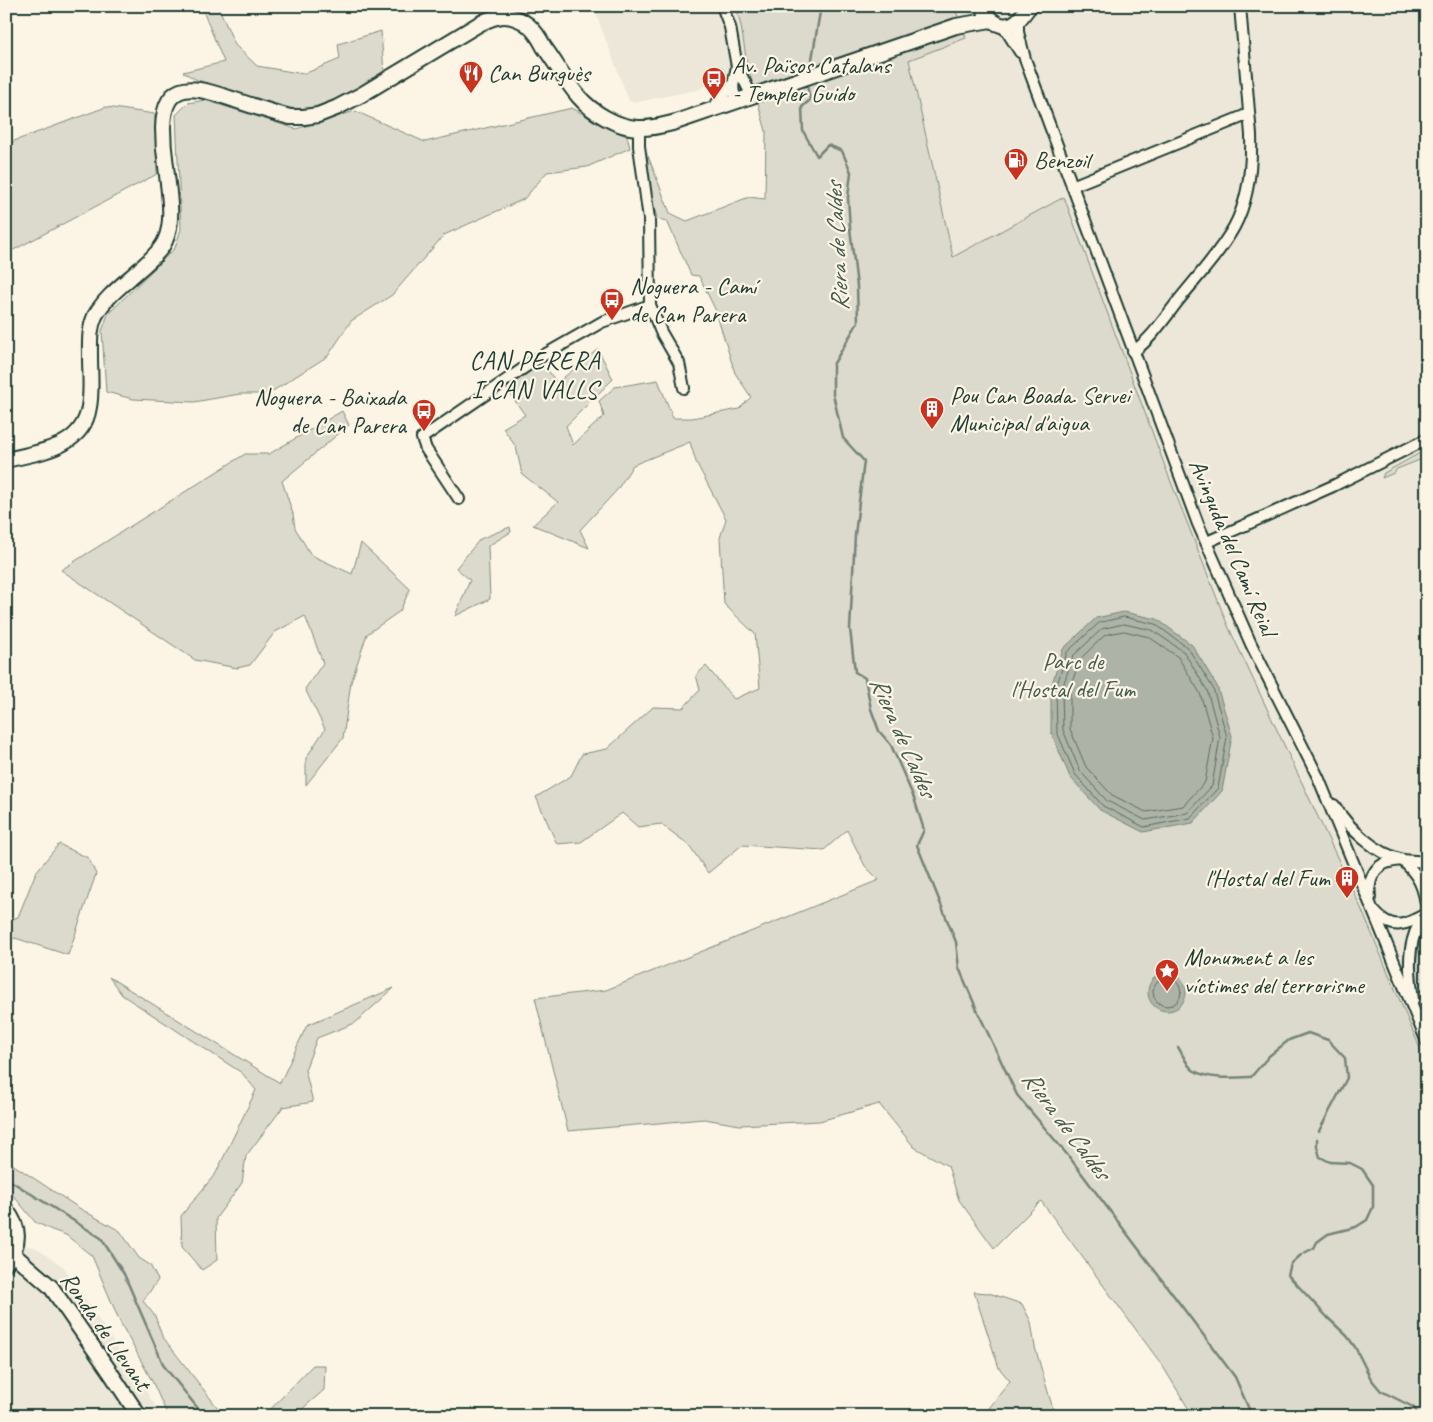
<svg xmlns="http://www.w3.org/2000/svg" width="1433" height="1422" font-family="Caveat,sans-serif">
	<style>
		.built { fill: #ece7d8 }
		.green { fill: #dcdacc; stroke: #7e8c80 }
		.water { fill: #aeb3a7; stroke: #758479 }
		.lines { fill: none; stroke-linecap: round; stroke-linejoin: round }
		.shore { stroke: #586c62; stroke-width: 1 }
		.stream { stroke: #758479; stroke-width: 2.5 }
		.minor-casing { stroke: #1f3d34; stroke-width: 14 }
		.secondary-casing { stroke: #1f3d34; stroke-width: 18 }
		.minor { stroke: #fcf5e5; stroke-width: 10 }
		.secondary { stroke: #fcf5e5; stroke-width: 14 }
		.labels { text-anchor: middle; stroke-width: 4.5; stroke-linejoin: round; paint-order: stroke }
		.poi-label { font-size: 24px; fill: #1f3d34; stroke: #fcf5e5; text-anchor: start }
		.street-label { font-size: 24px; fill: #1f3d34; stroke: #fcf5e5 }
		.park-label { font-size: 24px; fill: #455c52; stroke: #fcf5e5 }
		.water-label { font-size: 25px; font-style: italic; fill: #435a51; stroke: #fcf5e5 }
		.neighbourhood-label { font-size: 25px; letter-spacing: 1px; fill: #1f3d34; stroke: #fcf5e5 }
	</style>
	<rect width="100%" height="100%" fill="#fcf5e5"/>
	<filter id="ink" filterUnits="userSpaceOnUse"><feTurbulence type="fractalNoise" baseFrequency=".02" numOctaves="2"/><feDisplacementMap in="SourceGraphic" scale="10" xChannelSelector="R" yChannelSelector="G"/><feConvolveMatrix kernelMatrix="1 2 1 2 8 2 1 2 1" color-interpolation-filters="sRGB"/></filter>
	<g filter="url(#ink)">
		<!-- built -->
		<g class="built">
			<path d="M593,6H736L741,26L747,63L697,90L637,102L629,101Z"/>
			<path d="M954,6H1427V1065L1361,908L1228,626L1169,477L1063,197L953,258L909,59L966,38Z"/>
			<path d="M6,1242L34,1247L63,1266L162,1416H6Z"/>
		</g>
		<!-- green -->
		<g class="green">
			<path d="M201,6H218L235,45L257,66L304,74L340,59L338,44L381,31L384,73L359,87L318,109L283,108L197,80L183,72L224,62Z"/>
			<path d="M736,6H954L966,38L909,60L953,257L1064,197L1169,477L1228,626L1361,908L1427,1065V1416H1193L1162,1365L1041,1201L994,1248L959,1200L948,1166L914,1147L879,1104L820,1121L740,1125L704,1119L568,1131L535,998L606,990L879,880L865,866L847,830L824,850L742,845L708,873L689,845L661,824L638,827L622,813L581,842L557,844L536,797L571,776L582,754L607,749L653,707L683,708L700,690L696,675L706,666L734,699L760,688L755,634L724,604L720,538L726,519L696,462L690,442L633,465L617,490L580,530L589,548L533,525L558,502L522,474L516,447L503,428L525,415L506,388L542,362L557,383L598,349L613,379L566,426L573,445L604,416L599,401L615,387L658,380L673,418H692L739,409L751,397L735,373L715,309L699,276L691,275L667,221L657,219L646,172L648,156L670,213L687,221L749,197L765,199L766,131L747,64L741,26Z"/>
			<path d="M205,100L296,129L355,111L425,142L572,108L610,129L627,136L630,148L587,167L547,172L524,199L444,235L392,295L351,321L328,356L268,394H240L194,402L133,399L106,392L102,331L108,314L175,248L181,229L176,115L188,103Z"/>
			<path d="M106,107L155,114L157,174L6,254V144Z"/>
			<path d="M342,411L349,425L282,481L293,514L295,528L311,555L352,574L361,543L410,589L400,611L367,634L351,682L343,738L306,785V758L325,729L305,689L323,663L305,616L275,632L250,665L237,668L195,660L61,570L245,454H269Z"/>
			<path d="M1427,449V457L1397,469L1394,473L1382,478L1384,473Z"/>
			<path d="M510,527L511,532L488,546L490,599L455,616L470,580L456,568L480,539Z"/>
			<path d="M59,844L88,858L96,874L68,955L15,938L6,942V921L18,917L36,872Z"/>
			<path d="M1427,927V1016C1415,987 1411,956 1427,927Z"/>
			<path d="M109,977L280,1083L307,1025L394,988L355,1023L317,1038L305,1070L313,1102L283,1107L246,1156L242,1183L216,1218L217,1260L202,1270L182,1247L181,1216L216,1173L256,1090L242,1073L122,995Z"/>
			<path d="M6,1160L79,1208L120,1231L139,1258L150,1265L158,1280L143,1301L155,1316L162,1336L224,1416H168L152,1381L120,1322L92,1256L66,1235L52,1230L35,1222L13,1195L6,1190Z"/>
			<path d="M974,1292L989,1293L1022,1304L1031,1322L1035,1347L1055,1416H983L1010,1381L999,1368Z"/>
			<path d="M313,1365H325L324,1390L294,1416H264Z"/>
		</g>
		<!-- water -->
		<g class="water">
			<path d="M1124,612L1157,619L1192,645L1217,686L1232,736L1222,791L1193,823L1143,832L1100,810L1070,777L1051,732V687L1063,649L1096,618Z"/>
			<circle cx="1167" cy="992" r="19"/>
		</g>
		<g class="lines">
			<!-- shore -->
			<g class="shore">
				<path d="M1124,617L1155,624L1188,648L1213,688L1227,737L1218,788L1190,818L1144,827L1103,806L1075,774L1057,732L1056,688L1067,652L1099,623Z"/>
				<path d="M1124,624L1152,630L1184,652L1207,690L1220,737L1212,786L1187,813L1145,820L1107,801L1080,771L1063,730L1062,689L1073,656L1102,629Z"/>
				<path d="M1124,631L1149,637L1178,657L1200,693L1213,738L1205,782L1183,806L1146,812L1112,795L1086,767L1070,729V690L1079,660L1105,635Z"/>
				<circle cx="1167" cy="992" r="14"/>
			</g>
			<!-- stream -->
			<g class="stream">
				<path d="M810,71L821,6"/>
				<path d="M808,82L807,85L810,100L802,107L803,131L817,156L828,145L842,151L851,172L848,198L850,228L857,286L858,322L833,365V394L843,438L864,461L855,535L850,629L855,672L865,678L871,709L879,731L891,745L914,798L924,830L917,845L956,942L959,968L977,1010L1017,1095L1070,1158L1235,1377L1252,1416"/>
				<path d="M1178,1047C1182,1053 1187,1066 1193,1070C1208,1080 1234,1078 1251,1077L1269,1056L1289,1040L1308,1033L1328,1040L1345,1058L1347,1078L1319,1131"/>
				<path d="M1317,1139V1147L1320,1157L1330,1162L1350,1163L1362,1169L1373,1185V1207L1367,1220L1356,1227L1328,1234L1317,1242L1314,1248L1302,1254L1291,1264L1288,1275L1328,1318L1347,1336L1355,1347L1371,1379L1381,1391L1413,1407L1420,1416"/>
				<path d="M6,1178L101,1238L124,1274L164,1366L204,1416"/>
			</g>
			<defs>
				<g id="minor">
					<path d="M722,6L730,27L737,67L752,96"/>
					<path d="M1018,20V32L1025,59L1198,524L1251,644L1318,777L1427,1042"/>
					<path d="M1000,25L1006,30L1020,52"/>
					<path d="M737,67C734,79 730,91 738,101"/>
					<path d="M711,110L733,84"/>
					<path d="M639,128V146L649,219L650,305L661,332L679,363L684,388"/>
					<path d="M1072,186L1249,114"/>
					<path d="M1133,352C1152,338 1164,319 1178,301C1197,277 1219,254 1234,227C1249,199 1252,166 1251,135L1240,6"/>
					<path d="M459,499L426,449L422,438L537,359L602,322L650,305"/>
					<path d="M1207,542L1333,486L1427,439"/>
					<path d="M1334,805C1348,828 1376,854 1403,860C1411,861 1419,861 1427,862"/>
					<path d="M1370,898C1368,887 1371,871 1382,865C1388,861 1395,861 1402,860C1419,875 1424,887 1427,910"/>
					<path d="M1374,911C1392,932 1407,925 1427,913"/>
					<path d="M1413,1000C1410,977 1407,954 1415,933C1417,927 1422,921 1425,915"/>
				</g>
				<g id="secondary">
					<path d="M984,6C986,21 1004,32 1017,21C1022,17 1025,11 1030,6"/>
					<path d="M6,460C40,452 83,448 89,407C92,391 90,373 90,357C90,343 89,329 95,316C105,297 125,283 140,269C149,261 160,252 165,241C175,220 168,188 166,166C164,153 163,140 163,128C164,75 199,88 235,100C253,106 271,112 290,117H304L318,115L336,108L361,95L479,24C487,20 495,16 504,16C512,16 522,20 528,25C535,31 540,39 544,47C556,63 566,82 579,97C593,113 617,127 638,128C651,129 664,125 676,122L956,26L991,20"/>
					<path d="M6,1210C21,1228 20,1245 6,1263"/>
					<path d="M13,1254L51,1287L108,1369L139,1416"/>
				</g>
			</defs>
			<!-- minor casing -->
			<use href="#minor" class="minor-casing"/>
			<!-- secondary casing -->
			<use href="#secondary" class="secondary-casing"/>
			<!-- minor -->
			<use href="#minor" class="minor"/>
			<!-- secondary -->
			<use href="#secondary" class="secondary"/>
		</g>
	</g>
	<!-- icons -->
	<defs>
		<symbol id="restaurant-pin" viewBox="-11 -11 22 30"><path d="M0 17L-7.5 6A9.5 9.5 0 1 1 7.5 6Z" fill="#c8321e" stroke="#fcf5e5"/><path d="M-5-6h1v4h1v-4h1v4h1v-4h1v5L-1.5 .5V6h-2V.5L-5-1ZM5-6V6H3V1.5H1.5Q1.5-4 5-6Z" fill="#fff"/></symbol>
		<symbol id="bus-pin" viewBox="-11 -11 22 30"><path d="M0 17L-7.5 6A9.5 9.5 0 1 1 7.5 6Z" fill="#c8321e" stroke="#fcf5e5"/><path d="M-5-6H5V4H4V6H2V4H-2V6H-4V4H-5ZM-3.5-4V0h7V-4ZM-3.5 1.2v1.5H-2V1.2ZM2 1.2v1.5H3.5V1.2Z" fill="#fff"/></symbol>
		<symbol id="fuel-pin" viewBox="-11 -11 22 30"><path d="M0 17L-7.5 6A9.5 9.5 0 1 1 7.5 6Z" fill="#c8321e" stroke="#fcf5e5"/><path d="M-5.5-6h7V0h2V4h1.3V-2.5L3-4.5l.8-.8L6-3V5H2.5V1h-1V6h-7ZM-4.2-4.7v3.2H.2V-4.7Z" fill="#fff"/></symbol>
		<symbol id="building-pin" viewBox="-11 -11 22 30"><path d="M0 17L-7.5 6A9.5 9.5 0 1 1 7.5 6Z" fill="#c8321e" stroke="#fcf5e5"/><path d="M-4-6H4V6H1V3H-1V6H-4ZM-2.5-4.3h1.7v1.8h-1.7ZM.8-4.3h1.7v1.8H.8ZM-2.5-1h1.7V.8h-1.7ZM.8-1h1.7V.8H.8Z" fill="#fff"/></symbol>
		<symbol id="sight-pin" viewBox="-11 -11 22 30"><path d="M0 17L-7.5 6A9.5 9.5 0 1 1 7.5 6Z" fill="#c8321e" stroke="#fcf5e5"/><path d="M0-6L1.8-2.2L6-1.7L2.9 1.2L3.7 5.4L0 3.3L-3.7 5.4L-2.9 1.2L-6-1.7L-1.8-2.2Z" fill="#fff"/></symbol>
	</defs>
	<g fill-rule="evenodd">
		<use href="#restaurant-pin" x="457" y="59" width="28" height="38"/>
		<use href="#bus-pin" x="700" y="65" width="28" height="38"/>
		<use href="#fuel-pin" x="1002" y="146" width="28" height="38"/>
		<use href="#bus-pin" x="598" y="286" width="28" height="38"/>
		<use href="#building-pin" x="918" y="395" width="28" height="38"/>
		<use href="#bus-pin" x="410" y="397" width="28" height="38"/>
		<use href="#building-pin" x="1333" y="864" width="28" height="38"/>
		<use href="#sight-pin" x="1153" y="957" width="28" height="38"/>
	</g>
	<g class="labels">
		<!-- poi labels -->
		<g class="poi-label">
			<text x="732" y="73">Av. Països Catalans<tspan x="732" dy="28">- Templer Guido</tspan></text>
			<text x="488" y="81">Can Burguès</text>
			<text x="1034" y="168">Benzoil</text>
			<text x="630" y="294">Noguera - Camí<tspan x="630" dy="28">de Can Parera</tspan></text>
			<text x="950" y="403">Pou Can Boada. Servei<tspan x="950" dy="28">Municipal d'aigua</tspan></text>
			<text x="406" y="405" text-anchor="end">Noguera - Baixada<tspan x="406" dy="28">de Can Parera</tspan></text>
			<text x="1330" y="886" text-anchor="end">l'Hostal del Fum</text>
			<text x="1184" y="965">Monument a les<tspan x="1184" dy="28">víctimes del terrorisme</tspan></text>
		</g>
		<!-- street labels -->
		<g class="street-label">
			<text transform="translate(1233 547) rotate(67)" y="8">Avinguda del Camí Reial</text>
			<text transform="translate(106 1331) rotate(55)" y="8">Ronda de Llevant</text>
		</g>
		<!-- park labels -->
		<g class="park-label">
			<text x="1073" y="669">Parc de<tspan x="1073" dy="28">l'Hostal del Fum</tspan></text>
		</g>
		<!-- water labels -->
		<g class="water-label">
			<text transform="translate(836 247) rotate(-93)" y="9">Riera de Caldes</text>
			<text transform="translate(904 736) rotate(66)" y="9">Riera de Caldes</text>
			<text transform="translate(1067 1124) rotate(53)" y="9">Riera de Caldes</text>
		</g>
		<!-- neighbourhood labels -->
		<g class="neighbourhood-label">
			<text x="535" y="369">CAN PERERA<tspan x="535" dy="29">I CAN VALLS</tspan></text>
		</g>
	</g>
	<!-- margin -->
	<rect width="1433" height="1422" fill="none" stroke="#fcf5e5" stroke-width="25"/>
	<rect x="12" y="12" width="1408" height="1397" fill="none" stroke="#1f3d34" stroke-width="2" filter="url(#ink)"/>
</svg>
